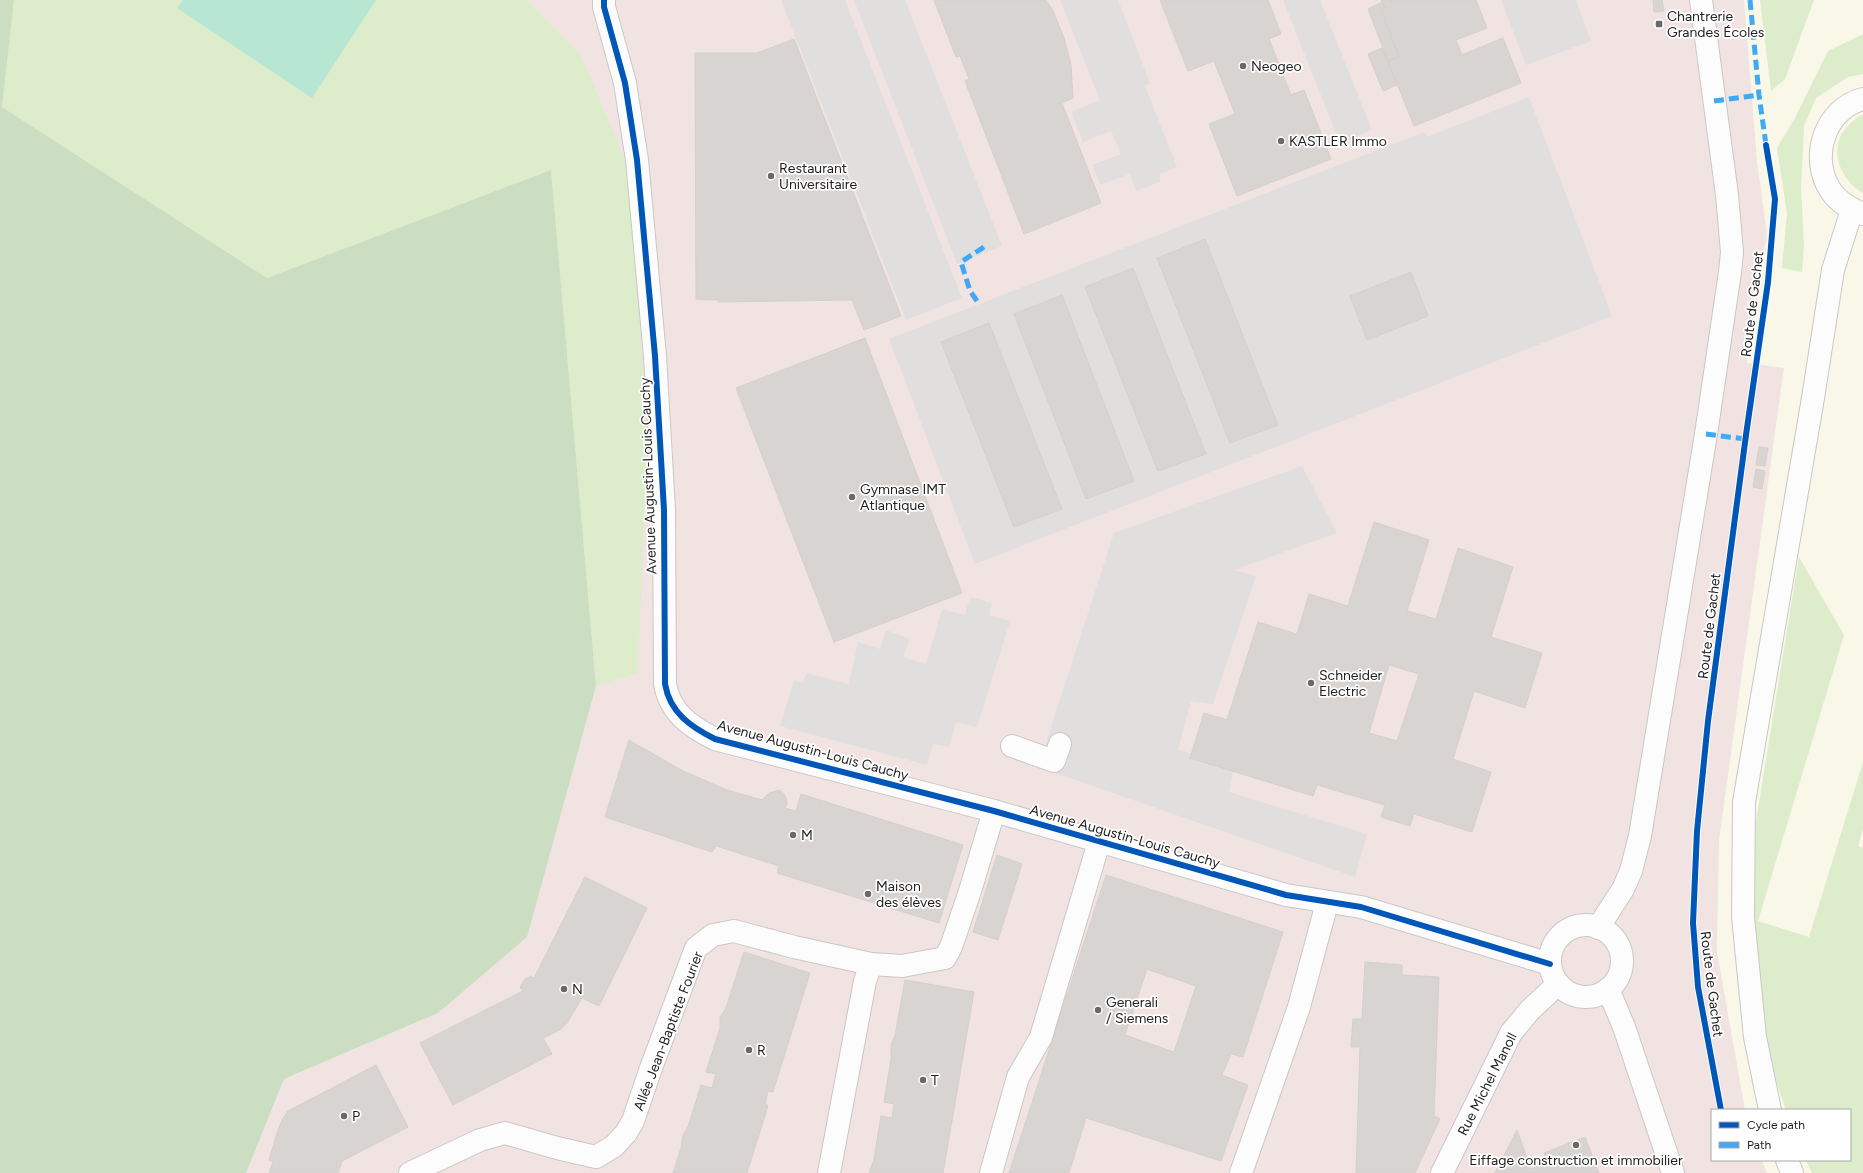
<svg xmlns="http://www.w3.org/2000/svg" width="1863" height="1173" font-family="Figtree,sans-serif">
	<style>
		.commercial { fill: #f1e3e1 }
		.education { fill: #f8f7e8 }
		.grass { fill: #ddeccb }
		.forest { fill: #cbdec1 }
		.pitch { fill: #b7e6d2 }
		.parking { fill: #e0dfde }
		.building { fill: #d7d4d2; stroke: #d3d0cc; fill-rule: evenodd }
		.lines { fill: none; stroke-linecap: round; stroke-linejoin: round }
		.minor-casing { stroke: #c9c8c7; stroke-width: 24 }
		.minor { stroke: #fdfcfc; stroke-width: 22 }
		.quiet { stroke: #3fa9f5; stroke-width: 5; stroke-dasharray: 10 5; stroke-linecap: butt }
		.cycleway-casing { stroke: #fff; stroke-width: 8 }
		.cycleway { stroke: #0057b8; stroke-width: 6 }
		.poi-dot { fill: #6a6968; stroke: #fff; stroke-width: 1.5 }
		.labels { text-anchor: middle; stroke-width: 3.5; stroke-linejoin: round; paint-order: stroke }
		.poi-label { font-size: 14px; fill: #222; stroke: #fff; text-anchor: start }
		.street-label { font-size: 14px; fill: #222; stroke: #fff }
	</style>
	<rect width="100%" height="100%" fill="#f0eeeb"/>
	<!-- commercial -->
	<path class="commercial" d="M527,0H1744L1757,161L1767,234L1747,362L1784,367L1719,841L1717,951L1745,1110H1712V1160H1762L1767,1173H246L284,1079L438,1013L526,937L596,686L638,673L581,55Z"/>
	<!-- education -->
	<path class="education" d="M1744,0H1863V1173H1767L1762,1160H1850V1110H1745L1717,951L1719,841L1784,368L1747,363L1767,234L1757,161Z"/>
	<!-- grass -->
	<g class="grass">
		<path d="M14,0H527L581,55L631,174L647,432L638,673L596,686L551,170L267,278L2,107Z"/>
		<path d="M1760,0H1814L1785,79L1771,91Z"/>
		<path d="M1863,34V74L1848,77L1816,98L1804,126L1801,186L1804,246L1802,272L1782,268L1787,213L1777,148L1795,118L1828,51Z"/>
		<path d="M1863,115V193C1839,180 1826,144 1850,124C1854,120 1858,116 1863,115Z"/>
		<path d="M1799,557L1844,635L1758,921L1809,937L1863,762V829L1858,846L1863,848V1173H1812L1806,1160H1850V1110H1786L1772,1069L1754,971L1753,899L1756,821Z"/>
	</g>
	<!-- forest -->
	<path class="forest" d="M0,0H14L2,107L267,278L551,170L596,686L527,937L438,1013L284,1079L246,1173H0Z"/>
	<!-- pitch -->
	<path class="pitch" d="M183,0H376L312,98L177,8Z"/>
	<!-- parking -->
	<g class="parking">
		<path d="M781,0H845L962,298L906,320Z"/>
		<path d="M854,0H905L1002,246L957,264Z"/>
		<path d="M1060,0H1118L1150,83L1145,86L1177,167L1160,174V182L1136,191L1130,174L1100,185L1092,165L1121,154L1111,131L1083,142L1071,112L1100,100Z"/>
		<path d="M1283,0H1320L1372,130L1340,143Z"/>
		<path d="M1501,0H1576L1591,41L1526,65Z"/>
		<path d="M1529,97L1612,316L975,564L889,339L1424,132L1427,137Z"/>
		<path d="M1302,466L1337,533L1234,570L1256,576L1213,704L1191,701L1178,750L1234,766L1229,792L1367,834L1355,877L1038,767L1114,533Z"/>
		<path d="M970,597L992,603L989,615L1010,621L977,727L956,722L949,747L933,744L927,765L780,726L794,680L803,683L806,673L849,684L858,642L880,649L886,630L910,639L903,657L926,664L942,609L965,615Z"/>
	</g>
	<!-- building -->
	<g class="building">
		<path d="M934,0H1046L1053,11L1064,38L1071,65L1073,98L1062,103L1101,203L1024,234L965,81L969,79L960,56L956,57Z"/>
		<path d="M1160,0H1268L1281,34L1269,39L1291,95L1304,90L1331,159L1237,196L1209,124L1235,114L1214,61L1188,71Z"/>
		<path d="M1381,0H1476L1487,28L1456,40L1462,55L1503,38L1521,83L1414,126L1388,61L1399,57L1381,10L1385,8Z"/>
		<path d="M1653,0H1662L1664,11L1654,12Z"/>
		<path d="M1382,2L1385,8L1381,10L1399,57L1388,61L1368,9Z"/>
		<path d="M794,39L901,316L864,330L852,300L718,302V300L696,299L695,53H757Z"/>
		<path d="M1382,48L1397,85L1383,91L1368,54Z"/>
		<path d="M1205,239L1278,425L1230,443L1157,258Z"/>
		<path d="M1133,268L1206,454L1158,471L1085,287Z"/>
		<path d="M1411,272L1428,316L1367,340L1350,296Z"/>
		<path d="M1062,295L1134,481L1086,499L1014,314Z"/>
		<path d="M989,323L1062,509L1014,527L941,342Z"/>
		<path d="M865,338L962,593L834,642L736,388Z"/>
		<path d="M1759,447L1768,448L1765,466L1756,465Z"/>
		<path d="M1756,469L1765,471L1762,489L1753,487Z"/>
		<path d="M1374,522L1429,540L1407,611L1436,619L1458,548L1513,567L1491,637L1542,653L1525,708L1474,691L1453,759L1491,772L1472,832L1414,814L1410,826L1381,817L1385,805L1317,785L1313,796L1190,758L1204,713L1227,720L1258,622L1297,634L1309,594L1348,606ZM1389,665L1419,674L1397,741L1369,733Z"/>
		<path d="M629,740L681,770L727,790L762,800L769,793L779,790L784,794L786,798L787,803L785,808L796,811L801,794L963,845L939,923L777,873L779,866L716,846L712,852L605,817Z"/>
		<path d="M997,855L1022,864L998,940L973,932Z"/>
		<path d="M1106,875L1283,932L1243,1057L1231,1054L1222,1075L1248,1085L1221,1161L1086,1118L1069,1173H1009ZM1147,969L1196,986L1174,1052L1125,1035Z"/>
		<path d="M585,877L647,908L599,1006L582,998L567,1023L560,1030L543,1038L552,1054L453,1105L420,1043L523,991L520,988L524,980L531,976L534,978Z"/>
		<path d="M744,952L810,973L773,1092L768,1091L765,1104L768,1106L747,1173H673L681,1148L683,1135L688,1127L701,1085L712,1088L716,1074L706,1072L720,1028V1017L726,1008Z"/>
		<path d="M1365,962L1402,965V975L1439,977L1434,1116L1440,1119L1415,1173H1356L1360,1047H1351L1353,1019H1362Z"/>
		<path d="M905,980L974,992L943,1173H869L874,1159L881,1116L892,1118L894,1104L884,1102L891,1059V1045L895,1036Z"/>
		<path d="M376,1065L408,1127L342,1161L338,1173H269L273,1162L269,1160L277,1133L282,1120L288,1111Z"/>
		<path d="M1517,1130L1531,1169L1548,1162L1544,1153L1585,1137L1599,1173H1495Z"/>
	</g>
	<g class="lines">
		<defs>
			<g id="minor">
				<path d="M604,0V7L625,83L637,160L655,356L664,510L665,684C670,713 691,727 715,739L994,811L1286,895L1361,907L1550,964"/>
				<path d="M1863,99C1824,109 1809,159 1831,191C1839,203 1851,209 1863,214"/>
				<path d="M1012,746L1054,761L1060,744"/>
				<circle cx="1586" cy="961" r="36"/>
				<path d="M1598,928L1623,889L1631,871L1640,836L1706,434L1730,272L1732,252L1727,195L1701,0"/>
				<path d="M1608,989L1624,1027L1673,1173"/>
				<path d="M1770,1110L1755,1037L1743,917L1744,802L1813,398L1833,270L1852,210"/>
				<path d="M1787,1160L1792,1173"/>
				<path d="M410,1173L480,1140L505,1133L557,1148L596,1157L614,1146L626,1133L633,1121L651,1068L696,948L713,935L734,931L794,947L871,964L902,966L945,958L951,947L970,891L994,811"/>
				<path d="M829,1173L865,981L871,964"/>
				<path d="M991,1173L1018,1077L1041,1037L1099,842"/>
				<path d="M1241,1173L1299,1007L1327,903"/>
				<path d="M1442,1173L1511,1033L1530,1010L1558,984"/>
			</g>
		</defs>
		<!-- minor casing -->
		<use href="#minor" class="minor-casing"/>
		<!-- minor -->
		<use href="#minor" class="minor"/>
		<!-- quiet -->
		<g class="quiet">
			<path d="M1750,0L1759,95L1766,145"/>
			<path d="M1714,101L1759,95"/>
			<path d="M977,301L970,291L961,262L984,247"/>
			<path d="M1706,434L1745,439"/>
		</g>
		<defs>
			<g id="cycleway">
				<path d="M604,0V7L625,83L637,160L655,356L664,510L665,684C670,713 691,727 715,739L994,811L1286,895L1361,907L1550,964"/>
				<path d="M1721,1110L1698,987L1693,923L1697,831L1708,721L1746,435L1768,282L1775,199L1766,145"/>
			</g>
		</defs>
		<!-- cycleway casing -->
		<use href="#cycleway" class="cycleway-casing"/>
		<!-- cycleway -->
		<use href="#cycleway" class="cycleway"/>
	</g>
	<!-- markers -->
	<g class="poi-dot">
		<rect x="1655" y="20" width="8" height="8" rx="2"/>
		<circle cx="1243" cy="66" r="4"/>
		<circle cx="1281" cy="141" r="4"/>
		<circle cx="771" cy="176" r="4"/>
		<circle cx="852" cy="497" r="4"/>
		<circle cx="1311" cy="683" r="4"/>
		<circle cx="793" cy="835" r="4"/>
		<circle cx="868" cy="894" r="4"/>
		<circle cx="564" cy="989" r="4"/>
		<circle cx="1098" cy="1010" r="4"/>
		<circle cx="749" cy="1050" r="4"/>
		<circle cx="923" cy="1080" r="4"/>
		<circle cx="344" cy="1116" r="4"/>
		<circle cx="1576" cy="1145" r="4"/>
	</g>
	<g class="labels">
		<!-- poi labels -->
		<g class="poi-label">
			<text x="1667" y="21">Chantrerie<tspan x="1667" dy="16">Grandes Écoles</tspan></text>
			<text x="1251" y="71">Neogeo</text>
			<text x="1289" y="146">KASTLER Immo</text>
			<text x="779" y="173">Restaurant<tspan x="779" dy="16">Universitaire</tspan></text>
			<text x="860" y="494">Gymnase IMT<tspan x="860" dy="16">Atlantique</tspan></text>
			<text x="1319" y="680">Schneider<tspan x="1319" dy="16">Electric</tspan></text>
			<text x="801" y="840">M</text>
			<text x="876" y="891">Maison<tspan x="876" dy="16">des élèves</tspan></text>
			<text x="572" y="994">N</text>
			<text x="1106" y="1007">Generali<tspan x="1106" dy="16">/ Siemens</tspan></text>
			<text x="757" y="1055">R</text>
			<text x="931" y="1085">T</text>
			<text x="352" y="1121">P</text>
			<text x="1576" y="1165" text-anchor="middle">Eiffage construction et immobilier</text>
		</g>
		<!-- street labels -->
		<g class="street-label">
			<text transform="translate(1752 304) rotate(-83)" y="5">Route de Gachet</text>
			<text transform="translate(648 476) rotate(-92)" y="5">Avenue Augustin-Louis Cauchy</text>
			<text transform="translate(1709 626) rotate(-83)" y="5">Route de Gachet</text>
			<text transform="translate(813 750) rotate(15)" y="5">Avenue Augustin-Louis Cauchy</text>
			<text transform="translate(1125 836) rotate(16)" y="5">Avenue Augustin-Louis Cauchy</text>
			<text transform="translate(1712 984) rotate(83)" y="5">Route de Gachet</text>
			<text transform="translate(668 1031) rotate(-69)" y="5">Allée Jean-Baptiste Fourier</text>
			<text transform="translate(1487 1084) rotate(-63)" y="5">Rue Michel Manoll</text>
		</g>
	</g>
	<!-- legend -->
	<rect x="1711" y="1109" width="140" height="52" fill="#ffffff" stroke="#a7a7a7"/>
	<rect x="1719" y="1122" width="20" height="6" fill="#0057b8" stroke="#a7a7a7"/>
	<text x="1747" y="1129" font-size="12" fill="#222222">Cycle path</text>
	<rect x="1719" y="1142" width="20" height="6" fill="#3fa9f5" stroke="#a7a7a7"/>
	<text x="1747" y="1149" font-size="12" fill="#222222">Path</text>
</svg>
